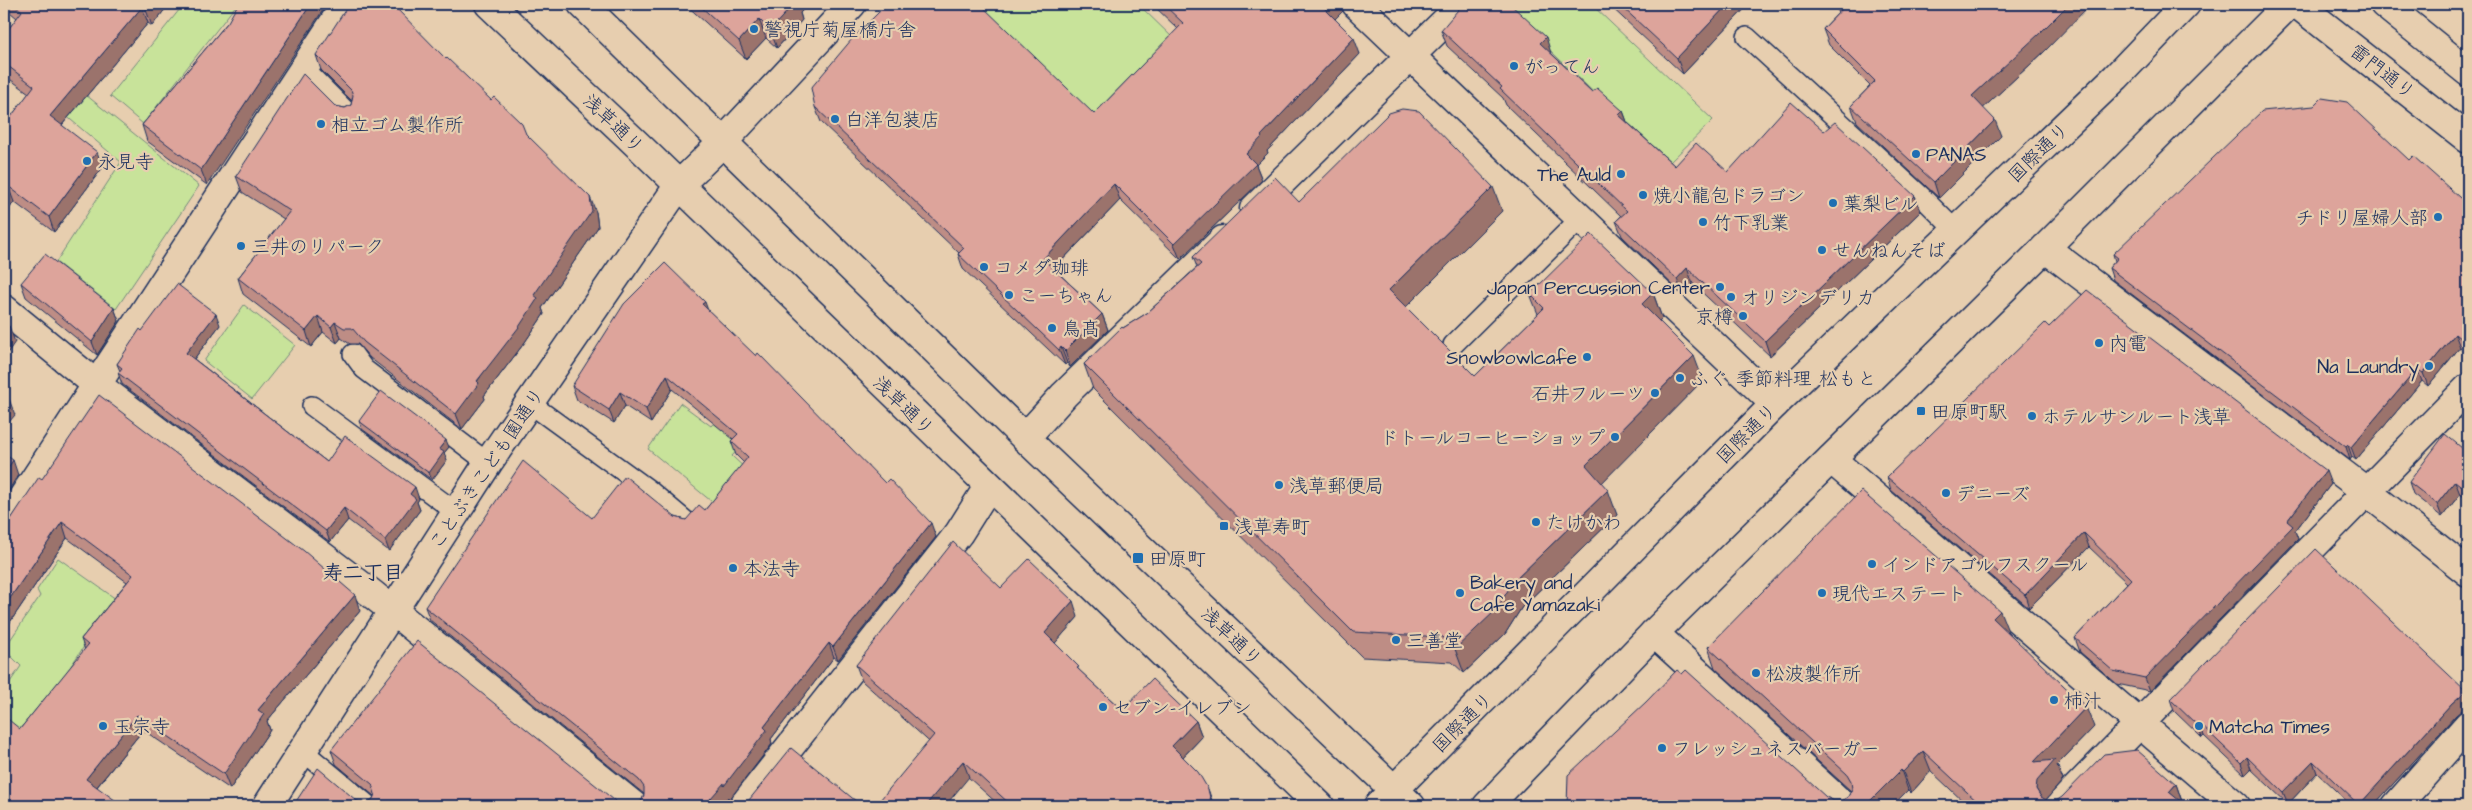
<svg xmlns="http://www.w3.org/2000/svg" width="2472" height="810" font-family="'Architects Daughter','Klee One',sans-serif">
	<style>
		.green { fill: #c8e39a; stroke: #72897c }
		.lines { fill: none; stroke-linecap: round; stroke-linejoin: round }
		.lane-casing { stroke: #1b2f5e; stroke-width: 22 }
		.street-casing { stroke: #1b2f5e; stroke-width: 31 }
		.secondary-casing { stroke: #1b2f5e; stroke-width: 31 }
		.lane { stroke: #e7ceaf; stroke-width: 19 }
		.street { stroke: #e7ceaf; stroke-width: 28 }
		.secondary { stroke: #e7ceaf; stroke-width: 28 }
		.wall { fill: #be8d85; stroke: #1b2f5e }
		.shaded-wall { fill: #9b736c; stroke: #1b2f5e }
		.building { fill: #dda49b; stroke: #1b2f5e }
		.poi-dot { fill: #1f6fb2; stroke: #e7ceaf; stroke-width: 2 }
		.labels { text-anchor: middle; stroke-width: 4.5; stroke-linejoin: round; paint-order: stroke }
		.poi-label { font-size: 19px; fill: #1b2f5e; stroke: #e7ceaf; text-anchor: start }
		.street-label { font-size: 19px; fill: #1b2f5e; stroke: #e7ceaf }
		.neighbourhood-label { font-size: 20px; font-weight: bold; fill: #1b2f5e; stroke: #e7ceaf }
	</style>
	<rect width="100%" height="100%" fill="#e7ceaf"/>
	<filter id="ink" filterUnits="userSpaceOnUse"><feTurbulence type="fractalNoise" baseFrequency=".02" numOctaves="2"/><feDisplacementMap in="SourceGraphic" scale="10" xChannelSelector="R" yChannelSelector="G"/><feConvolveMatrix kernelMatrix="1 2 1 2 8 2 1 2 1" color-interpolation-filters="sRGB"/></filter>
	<g filter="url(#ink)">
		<!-- green -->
		<g class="green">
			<path d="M184,4H237L143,124L110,96Z"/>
			<path d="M979,4H1138L1176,41L1099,120Z"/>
			<path d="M1502,4H1591L1713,120L1668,164Z"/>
			<path d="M45,62L199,186L116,309L56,262L121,162L27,83Z"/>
			<path d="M244,305L295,345L252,399L204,361Z"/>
			<path d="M732,402L759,426L732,456L829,547L786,563L648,449L680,403L711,426Z"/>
			<path d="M58,558L116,599L23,737L4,723V691L21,666L4,649L40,596L37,590Z"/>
		</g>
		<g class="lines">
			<defs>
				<g id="lane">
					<path d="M1747,37L1921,196L1956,231"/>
					<path d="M304,69L348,113"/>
					<path d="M1453,345L1581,218"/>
					<path d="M353,354L364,369L488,463"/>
					<path d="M528,402L649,490L687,522"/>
					<path d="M312,406L456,512"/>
					<path d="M303,751L369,806"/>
				</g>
				<g id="street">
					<path d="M1356,4L1775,404"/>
					<path d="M1254,209L1463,4"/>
					<path d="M2045,248L2367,492L2468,572"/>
					<path d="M4,309L97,385L371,593L634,806"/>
					<path d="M1025,438L1064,395L1223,240"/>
					<path d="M1831,459L2236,806"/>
					<path d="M4,526L346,4"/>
					<path d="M1654,633L1844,806"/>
					<path d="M743,806L959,533L988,487"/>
					<path d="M2059,806L2468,388"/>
					<path d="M2396,806L2468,725"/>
				</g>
				<g id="secondary">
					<path d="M489,4L643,150L1320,806"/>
					<path d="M582,4L1025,438L1411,806"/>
					<path d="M2297,4L2468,139"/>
					<path d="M2384,4L2468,72"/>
					<path d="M267,806L488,463L679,185L722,143L852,4"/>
					<path d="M1378,806L1775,404L2116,77L2186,4"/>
					<path d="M1487,806L1654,633L2045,248L2289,4"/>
				</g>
			</defs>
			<!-- lane casing -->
			<use href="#lane" class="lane-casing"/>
			<!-- street casing -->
			<use href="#street" class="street-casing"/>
			<!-- secondary casing -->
			<use href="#secondary" class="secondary-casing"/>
			<!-- lane -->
			<use href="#lane" class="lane"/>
			<!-- street -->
			<use href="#street" class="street"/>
			<!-- secondary -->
			<use href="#secondary" class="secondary"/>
		</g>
		<!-- wall -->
		<g class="wall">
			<path d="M4,4H169L152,26L148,23L62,125L103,167L54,232L14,202L4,216V126L29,93L4,75V35L17,18L4,7Z"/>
			<path d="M685,4H808L800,13L802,20L777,48L766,38L746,59Z"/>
			<path d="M1152,4H1341L1343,11L1335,19L1360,54L1267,151L1268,153L1256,165L1262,180L1180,259L1120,200L1054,269L1102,314L1108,330L1070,367L1067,363L1065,365L963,269L958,254L959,253L821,122L815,107L1094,114L1178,29Z"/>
			<path d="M1608,4H1749L1683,74Z"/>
			<path d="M1830,4H1909L1914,9L2045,51L1983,108L2001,136L1939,198L1857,122L1851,106L1870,86L1829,45L1823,29L1839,12Z"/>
			<path d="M228,22L207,185L147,141L142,125Z"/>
			<path d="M1441,30L1551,53L1592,92L1623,111L1627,122L1675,166L1728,172L1824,131L1915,196L1921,211L1770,356L1693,284L1683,295L1622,236L1616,221L1621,216L1506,105L1503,98L1447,46Z"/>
			<path d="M316,55L446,59L526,134L596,212L598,227L542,308L544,314L525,342L484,396L485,399L462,429L370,358L358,344H350L341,338L337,343L323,332L311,347L243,294L238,278L284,219L242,192L236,176L335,106L345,108L351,105L352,101L321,70Z"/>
			<path d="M2409,160L2468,205V354L2460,347L2428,386L2422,381L2356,460L2352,457L2350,460L2113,280L2109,268L2115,261L2113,254Z"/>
			<path d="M1299,202L1502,211L1406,307L1475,376L1538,314L1530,294L1653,293L1662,318L1659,321L1703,380L1601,483L1617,515L1522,607L1505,634L1464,673L1452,662L1362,657L1093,389L1084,364L1123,328L1147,313L1197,267L1193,257Z"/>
			<path d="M21,283L114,308L119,321L97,355L26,297Z"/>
			<path d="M707,309L936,537L838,660L834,657L771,739L772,744L729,800L728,797L726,800L735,805L862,806H725V801L721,806H635L641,802L644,795V794L430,620L425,607L592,518L675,517L686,520L705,510L744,463L736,455L731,441L733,439L672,389L651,423L625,406L614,423L577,400L572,386Z"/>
			<path d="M220,325L194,359L327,462L419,499L417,502L420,510L389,551L348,520L330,542L122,384L118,373L120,371L117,364L142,331Z"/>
			<path d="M2049,327L2331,484L2295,531L2298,539L2150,691L2117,684L2080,652L2075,638L2127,583L2089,547L2029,608L1891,490L1887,477Z"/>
			<path d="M359,421L449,447L444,453L447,460L432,480L362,429Z"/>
			<path d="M2468,453V500L2460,494L2442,517L2413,494L2409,482Z"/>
			<path d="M42,479L360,611L267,721L270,730L230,789L143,730L97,787L20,729L85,650L81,639L127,582L67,538L4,631V525L6,524L11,519Z"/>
			<path d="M1001,588L1078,617L1055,643L1080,671L1122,710L1196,721L1202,737L1183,757L1214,806H1000L862,681L856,665Z"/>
			<path d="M2007,631L2094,727L2057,765L2063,780L2046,800L2048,801H2056L2176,784L2183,804L2186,806H1968L1931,771L1911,793L1908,790L1892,806H1567L1826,797L1834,801H1841L1848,797L1851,791L1715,668L1708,647L2008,631Z"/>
			<path d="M2170,699L2456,715L2373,806H2352L2317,773L2288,804L2251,769L2245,775L2204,736L2202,738L2174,711Z"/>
			<path d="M331,750L619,804L293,806L357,801L367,803L373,799L374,796L336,764Z"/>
		</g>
		<!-- shaded-wall -->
		<g class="shaded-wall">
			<path d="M151,4H169L152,26L146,10Z"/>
			<path d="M311,4H327L207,185L201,170Z"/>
			<path d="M793,4H808L800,13L802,20L777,48L770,30Z"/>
			<path d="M1329,4H1341L1343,11L1330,24L1324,8Z"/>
			<path d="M1728,4H1749L1683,74L1677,58Z"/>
			<path d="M2069,4H2091L2045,51L1978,113L1972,96Z"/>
			<path d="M142,7L148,23L56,132L50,116Z"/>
			<path d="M759,19L766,38L746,59L739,41Z"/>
			<path d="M1546,37L1551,53L1546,59L1540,43Z"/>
			<path d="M1354,38L1360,54L1267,151L1268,153L1256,165L1262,180L1180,259L1174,244L1261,136Z"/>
			<path d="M1623,111L1629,127L1619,115Z"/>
			<path d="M1995,120L2001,136L1939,198L1934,182Z"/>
			<path d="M97,152L103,167L54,232L49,217Z"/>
			<path d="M1114,184L1120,200L1049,274L1043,259Z"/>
			<path d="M8,186L14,202L4,216V192Z"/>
			<path d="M1493,187L1502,211L1398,315L1389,290Z"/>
			<path d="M1915,196L1921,211L1770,356L1765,341Z"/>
			<path d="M590,197L596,212L598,227L542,308L544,314L525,342L484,396L485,399L462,429L456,414L534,295Z"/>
			<path d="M1687,268L1693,284L1683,295L1677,279Z"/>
			<path d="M1653,293L1662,318L1651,329L1642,304Z"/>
			<path d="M705,302L710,316L702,304Z"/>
			<path d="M114,308L119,321L97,355L92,342Z"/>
			<path d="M216,314L220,325L190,364L186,353Z"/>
			<path d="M1102,314L1108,330L1070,367L1065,351Z"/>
			<path d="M318,316L323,332L311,347L306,331Z"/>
			<path d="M335,322L341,338L337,343L331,327Z"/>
			<path d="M9,326L15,342L4,358V334Z"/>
			<path d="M2455,334L2460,347L2428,386L2423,373Z"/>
			<path d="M1061,347L1067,363L1065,365L1059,350Z"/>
			<path d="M1694,356L1703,380L1595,490L1586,465Z"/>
			<path d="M2417,369L2422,381L2356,460L2351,447Z"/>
			<path d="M667,375L672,389L651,423L646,409Z"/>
			<path d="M620,392L625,406L614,423L609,410Z"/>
			<path d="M9,399L15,415L4,428V406Z"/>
			<path d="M446,440L449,447L444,453L447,460L432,480L429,473L439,449Z"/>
			<path d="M2348,445L2352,457L2350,460L2346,447Z"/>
			<path d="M13,460L18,475L4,498V474Z"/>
			<path d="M2326,471L2331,484L2295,531L2298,539L2150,691L2145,678L2287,521Z"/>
			<path d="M2455,481L2460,494L2442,517L2437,504Z"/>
			<path d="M415,487L419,499L417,502L420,510L389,551L385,540L410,494Z"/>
			<path d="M1608,490L1617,515L1522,607L1505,634L1464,673L1455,649L1513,582Z"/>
			<path d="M344,508L348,520L330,542L326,531Z"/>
			<path d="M62,522L67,538L4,631V607Z"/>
			<path d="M931,523L936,537L838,660L833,647Z"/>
			<path d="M2084,533L2089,547L2029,608L2025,595Z"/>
			<path d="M355,595L360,611L267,721L270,730L230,789L224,774L258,710Z"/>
			<path d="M1073,601L1078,617L1050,649L1045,633Z"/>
			<path d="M2000,611L2008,631L2000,638L1993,618Z"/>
			<path d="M4,642L9,655L4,662Z"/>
			<path d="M829,643L834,657L771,739L772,744L729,800L728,797L721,806H704L764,727Z"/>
			<path d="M2466,691L2468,696V705L2456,715L2373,806H2359V805L2452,703Z"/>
			<path d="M2086,707L2094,727L2057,765L2063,780L2044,802L2036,789L2034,762Z"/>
			<path d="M137,715L143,730L91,794L86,779Z"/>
			<path d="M1196,721L1202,737L1178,762L1172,746Z"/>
			<path d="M2200,724L2204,736L2202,738L2198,726Z"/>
			<path d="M1923,751L1931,771L1911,793L1903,772Z"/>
			<path d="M2247,757L2251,769L2245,775L2241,763Z"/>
			<path d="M963,761L969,777L945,806H925Z"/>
			<path d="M2313,761L2317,773L2288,804L2283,792Z"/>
			<path d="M1901,770L1908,790L1892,806H1865Z"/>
			<path d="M2176,784L2183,805L2169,792Z"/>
			<path d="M1208,789L1214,806H1212Z"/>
		</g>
		<!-- building -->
		<g class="building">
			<path d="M13,4H151L146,10L142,7L50,116L97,152L49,217L8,186L4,192V126L34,86L4,63V35L22,11Z"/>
			<path d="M238,4H311L201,170L142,125L228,22Z"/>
			<path d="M349,4H392L446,59L447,58L491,100L494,97L522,124L526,134L590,197L592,211L534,295L538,298L519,327L477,381L479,383L456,414L364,342L352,328H344L335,322L331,327L318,316L306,331L238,278L290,211L236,176L303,74L335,106L345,108L351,105L353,95L351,90L316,55Z"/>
			<path d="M698,4H794L770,30L759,19L739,41Z"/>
			<path d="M887,4H980L1094,114L1183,23L1163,4H1329L1324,8L1354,38L1261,136L1262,137L1246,154L1256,164L1174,244L1114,184L1043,259L1102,314L1065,351L1061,347L1059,350L958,254L964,248L815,107L811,88L852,39Z"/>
			<path d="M1463,4H1510L1546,37L1540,43L1592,92L1597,88L1623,111L1619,115L1675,166L1696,143L1728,172L1791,102L1824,131L1835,122L1915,196L1765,341L1687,268L1677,279L1616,221L1627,211L1500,89L1502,87L1441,30Z"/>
			<path d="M1619,4H1728L1677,58Z"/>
			<path d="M1841,4H1909L1914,9L1920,4H2069L2039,34L1972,96L1995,120L1934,182L1851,106L1875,81L1823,29L1844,7Z"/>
			<path d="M2322,98L2347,102L2409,160L2413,156L2468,205V345L2455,334L2423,373L2417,369L2351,447L2348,445L2346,447L2109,268L2118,258L2113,254L2262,111L2314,106Z"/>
			<path d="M1402,109L1419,111L1493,187L1389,290L1475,376L1544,308L1530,294L1591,234L1653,293L1642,304L1694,356L1586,465L1608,490L1513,582L1496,610L1455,649L1443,637L1353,632L1084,364L1122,327L1123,328L1147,313L1201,264L1193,257L1275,177L1299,202L1389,113Z"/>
			<path d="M45,254L114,308L92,342L21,283Z"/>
			<path d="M665,263L705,302L702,304L756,356L758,353L885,483L889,479L931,523L833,647L829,643L764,727L767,730L724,786V783L704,806H635L641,802L644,795V787L639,780L425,607L523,461L592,518L625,476L675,517L686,520L699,505L705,510L748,457L731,441L738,434L667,375L646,409L620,392L609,410L572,386L624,304Z"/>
			<path d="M177,284L216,314L186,353L327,462L345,436L415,487L410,494L416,499L385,540L344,508L326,531L118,373L122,368L117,364L140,329L142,331Z"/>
			<path d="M2087,290L2326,471L2287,521L2293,526L2145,678L2113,671L2075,638L2131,579L2084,533L2025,595L1887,477L2045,323L2049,327Z"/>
			<path d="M4,322L9,326L4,334Z"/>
			<path d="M381,391L446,440L439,449L444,452L429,473L359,421Z"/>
			<path d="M4,395L9,399L4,406Z"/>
			<path d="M99,395L304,551L355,595L258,710L264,714L224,774L137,715L86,779L123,806H4V716L20,729L88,645L81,639L133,575L62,522L4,607V525L6,524L11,519L39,477L42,479Z"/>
			<path d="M2445,434L2468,453V491L2455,481L2437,504L2409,482Z"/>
			<path d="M4,454L13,460L4,474Z"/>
			<path d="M1861,491L2000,611L1993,618L2086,707L2034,762L2055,760L2037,781L2036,789L2041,797L2048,801H2056L2062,797L2104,754L2137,750L2176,784L2169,792L2186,806H1982L1923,751L1903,772L1901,770L1865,806H1567L1568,775L1646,702L1677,670L1682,674L1686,670L1826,797L1834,801H1841L1848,797L1852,789L1851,781L1847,774L1708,647Z"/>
			<path d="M953,542L1001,588L1029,559L1073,601L1045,633L1079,667L1077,668L1122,710L1152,679L1196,721L1172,746L1198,772L1208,789L1212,806H1012L963,761L925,806H875L934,735L856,665Z"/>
			<path d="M2316,549L2466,691L2452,703L2359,805L2313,761L2283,792L2247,757L2241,763L2200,724L2198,726L2170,699Z"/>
			<path d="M417,641L619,804L623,806H293L318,768L357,801L367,803L373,799L375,794L372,784L331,750Z"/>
			<path d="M791,748L862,806H725V799L735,805L743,804L749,800Z"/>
		</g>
	</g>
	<!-- markers -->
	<g class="poi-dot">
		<circle cx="754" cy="29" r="5"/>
		<circle cx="1514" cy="66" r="5"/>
		<circle cx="835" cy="119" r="5"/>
		<circle cx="321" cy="124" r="5"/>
		<circle cx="1916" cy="154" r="5"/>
		<circle cx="87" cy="161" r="5"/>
		<circle cx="1621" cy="174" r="5"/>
		<circle cx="1643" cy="195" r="5"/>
		<circle cx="1833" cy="203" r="5"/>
		<circle cx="2438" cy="217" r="5"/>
		<circle cx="1703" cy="222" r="5"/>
		<circle cx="241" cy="246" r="5"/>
		<circle cx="1822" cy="250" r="5"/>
		<circle cx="984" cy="267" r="5"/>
		<circle cx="1720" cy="287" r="5"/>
		<circle cx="1009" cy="295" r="5"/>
		<circle cx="1731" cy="297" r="5"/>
		<circle cx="1743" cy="316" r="5"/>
		<circle cx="1052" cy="328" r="5"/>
		<circle cx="2099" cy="343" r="5"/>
		<circle cx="1587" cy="357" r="5"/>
		<circle cx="2429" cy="366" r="5"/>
		<circle cx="1680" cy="378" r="5"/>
		<circle cx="1655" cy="393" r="5"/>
		<rect x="1916" y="406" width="10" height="10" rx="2.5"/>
		<circle cx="2032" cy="416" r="5"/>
		<circle cx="1615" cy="437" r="5"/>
		<circle cx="1279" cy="485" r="5"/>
		<circle cx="1946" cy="493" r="5"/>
		<circle cx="1536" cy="522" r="5"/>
		<rect x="1219" y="521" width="10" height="10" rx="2.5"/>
		<rect x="1132" y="552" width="12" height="12" rx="2.5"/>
		<circle cx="1872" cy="564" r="5"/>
		<circle cx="733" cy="568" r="5"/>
		<circle cx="1460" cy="593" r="5"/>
		<circle cx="1822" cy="593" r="5"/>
		<circle cx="1396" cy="640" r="5"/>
		<circle cx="1756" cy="673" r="5"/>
		<circle cx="2054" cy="700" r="5"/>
		<circle cx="1103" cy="707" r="5"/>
		<circle cx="103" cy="726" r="5"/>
		<circle cx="2199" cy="726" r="5"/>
		<circle cx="1662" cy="748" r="5"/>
	</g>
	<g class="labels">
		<!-- poi labels -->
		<g class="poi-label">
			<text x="764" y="36">警視庁菊屋橋庁舎</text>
			<text x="1524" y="73">がってん</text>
			<text x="845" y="126">白洋包装店</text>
			<text x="331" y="131">相立ゴム製作所</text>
			<text x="1926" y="161">PANAS</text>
			<text x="97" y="168">永見寺</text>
			<text x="1611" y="181" text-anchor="end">The Auld</text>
			<text x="1653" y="202">焼小龍包ドラゴン</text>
			<text x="1843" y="210">葉梨ビル</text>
			<text x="2428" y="224" text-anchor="end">チドリ屋婦人部</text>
			<text x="1713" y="229">竹下乳業</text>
			<text x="251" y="253">三井のリパーク</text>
			<text x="1832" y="257">せんねんそば</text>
			<text x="994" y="274">コメダ珈琲</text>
			<text x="1710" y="294" text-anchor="end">Japan Percussion Center</text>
			<text x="1019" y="302">こーちゃん</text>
			<text x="1741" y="304">オリジンデリカ</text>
			<text x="1733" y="323" text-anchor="end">京樽</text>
			<text x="1062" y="335">鳥髙</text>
			<text x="2109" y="350">內電</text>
			<text x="1577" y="364" text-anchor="end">Snowbowlcafe</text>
			<text x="2419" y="373" text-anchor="end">Na Laundry</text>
			<text x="1690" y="385">ふぐ 季節料理 松もと</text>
			<text x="1645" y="400" text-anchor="end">石井フルーツ</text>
			<text x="1931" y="418">田原町駅</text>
			<text x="2042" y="423">ホテルサンルート浅草</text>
			<text x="1605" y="444" text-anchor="end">ドトールコーヒーショップ</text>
			<text x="1289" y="492">浅草郵便局</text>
			<text x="1956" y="500">デニーズ</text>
			<text x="1546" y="529">たけかわ</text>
			<text x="1234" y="533">浅草寿町</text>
			<text x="1149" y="565">田原町</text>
			<text x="1882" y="571">インドアゴルフスクール</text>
			<text x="743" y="575">本法寺</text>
			<text x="1470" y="589">Bakery and<tspan x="1470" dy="22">Cafe Yamazaki</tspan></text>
			<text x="1832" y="600">現代エステート</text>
			<text x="1406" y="647">三善堂</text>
			<text x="1766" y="680">松波製作所</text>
			<text x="2064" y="707">柿汁</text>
			<text x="1113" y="714">セブン-イレブン</text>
			<text x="113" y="733">玉宗寺</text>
			<text x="2209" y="733">Matcha Times</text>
			<text x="1672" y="755">フレッシュネスバーガー</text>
		</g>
		<!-- street labels -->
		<g class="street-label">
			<text transform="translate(2383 71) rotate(38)" y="7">雷門通り</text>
			<text transform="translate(614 123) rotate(44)" y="7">浅草通り</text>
			<text transform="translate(2038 152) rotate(-44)" y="7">国際通り</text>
			<text transform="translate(904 405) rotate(44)" y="7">浅草通り</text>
			<text transform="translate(1746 433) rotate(-45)" y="7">国際通り</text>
			<text transform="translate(486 468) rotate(-56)" y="7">ことぶきこども園通り</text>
			<text transform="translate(1232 636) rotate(44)" y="7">浅草通り</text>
			<text transform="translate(1462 722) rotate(-45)" y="7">国際通り</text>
		</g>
		<!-- neighbourhood labels -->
		<g class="neighbourhood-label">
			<text x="363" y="579">寿二丁目</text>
		</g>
	</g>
	<!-- margin -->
	<rect width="2472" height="810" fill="none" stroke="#e7ceaf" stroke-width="20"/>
	<rect x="10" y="10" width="2452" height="790" fill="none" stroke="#1b2f5e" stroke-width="2" filter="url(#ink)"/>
</svg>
